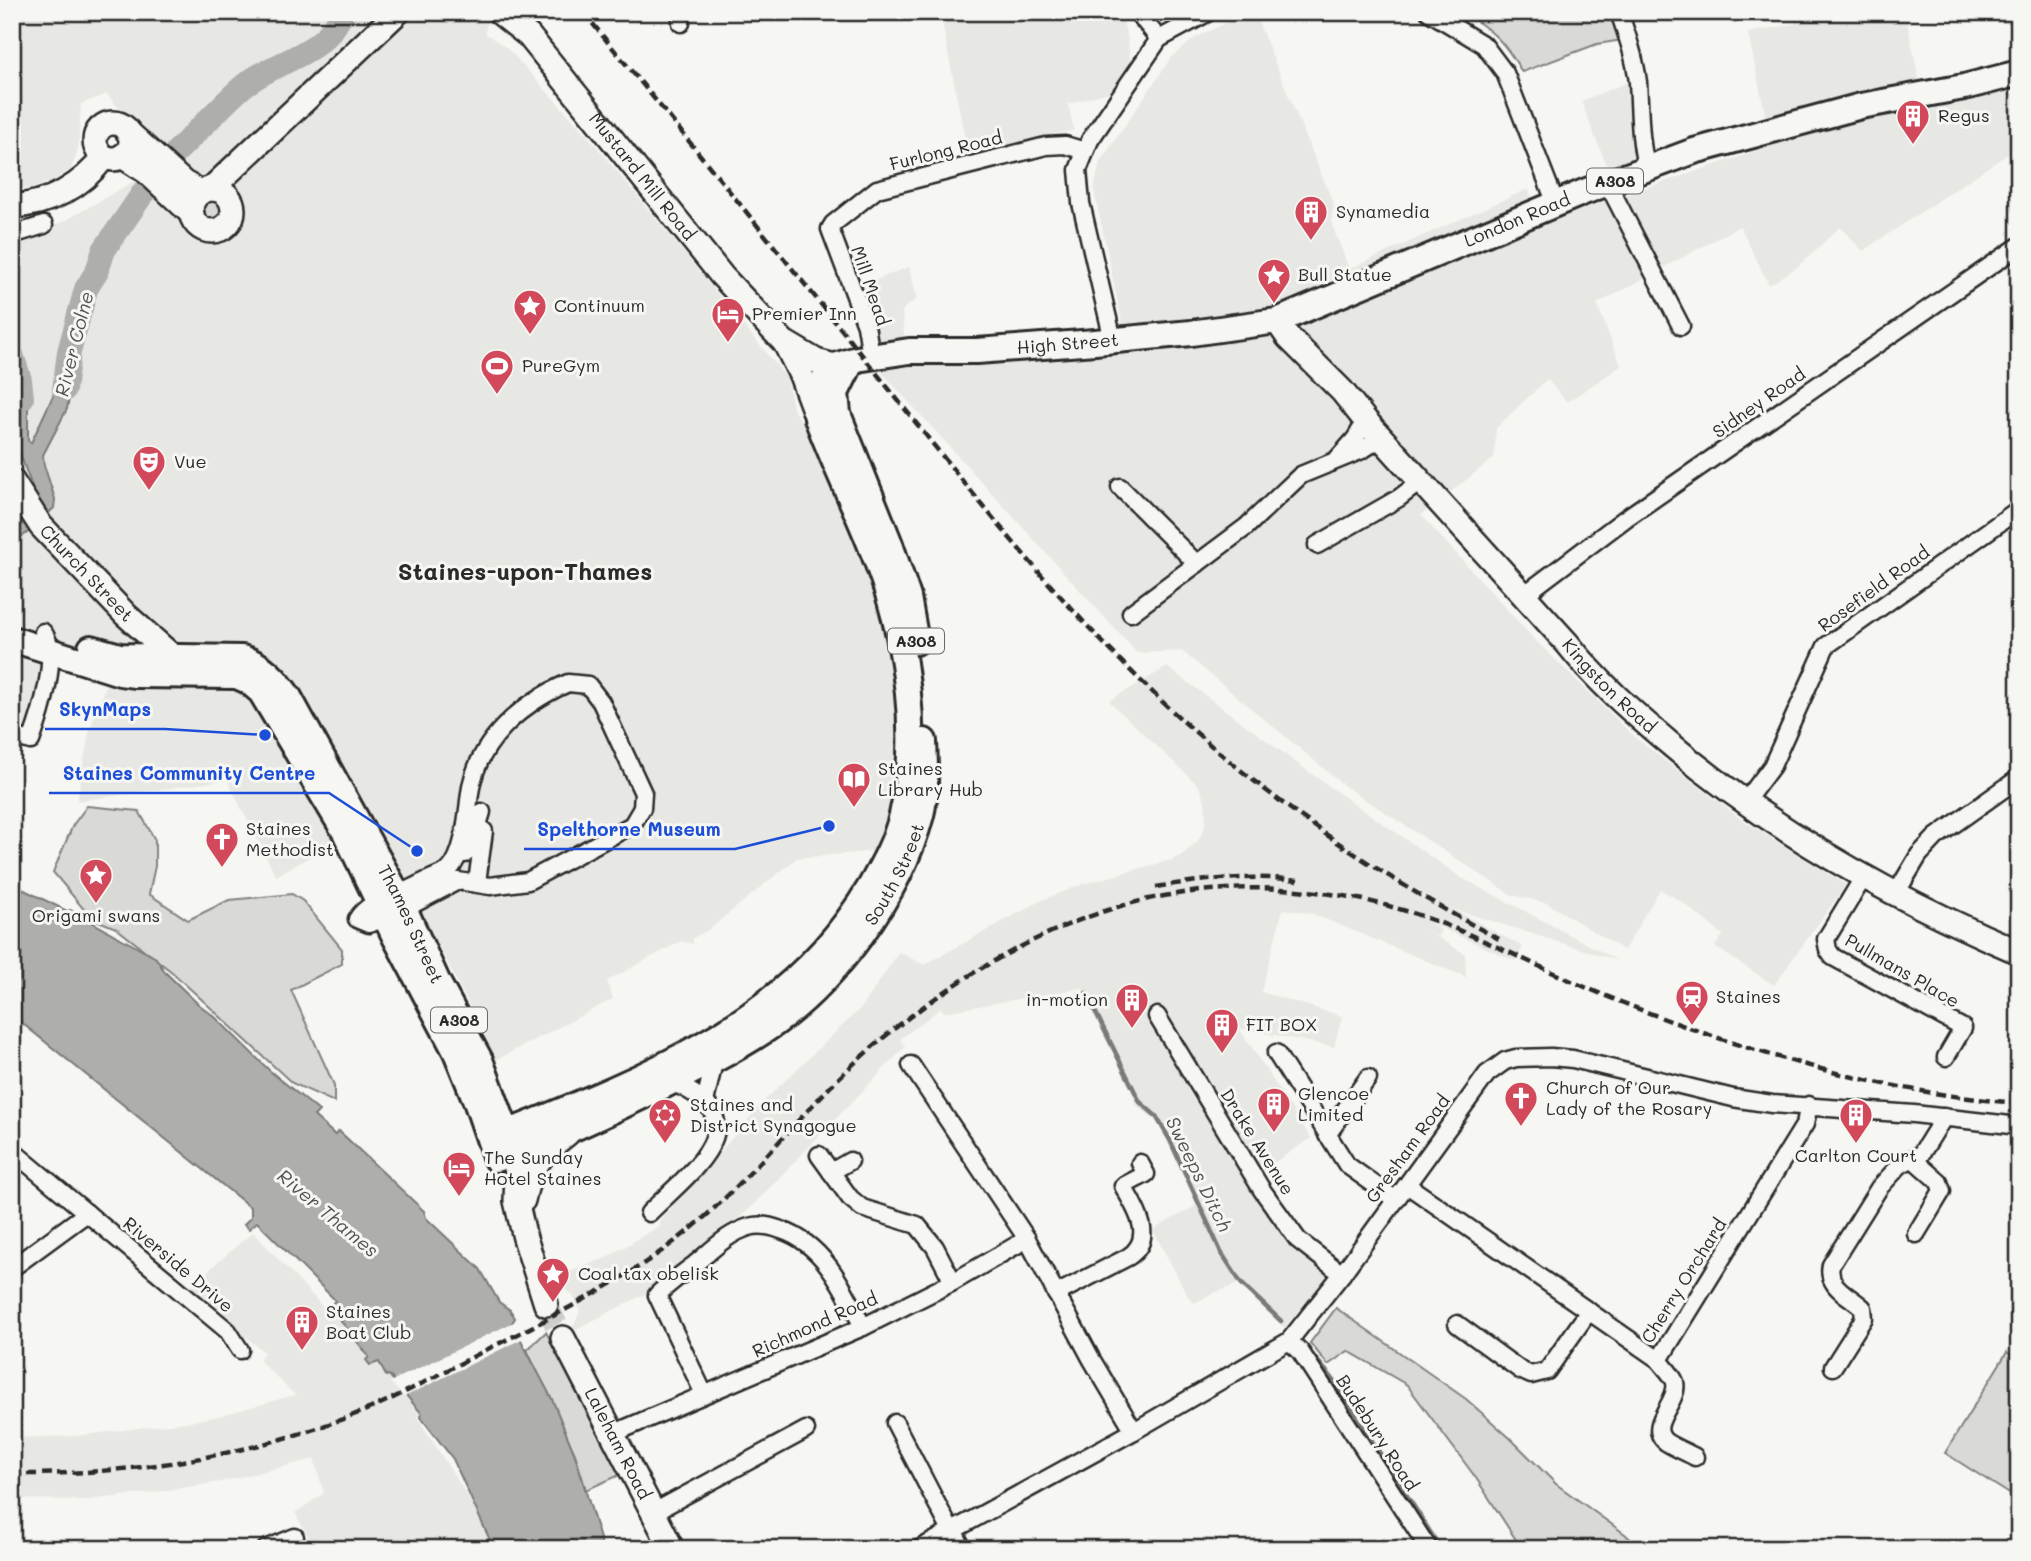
<svg xmlns="http://www.w3.org/2000/svg" width="2031" height="1561" font-family="Mali,sans-serif">
	<style>
		.built { fill: #e7e7e3 }
		.green { fill: #d9d9d5; stroke: #828280; stroke-width: 2 }
		.water { fill: #aeaeab; stroke: #7a7a78; stroke-width: 2 }
		.pier { fill: #f6f6f2 }
		.lines { fill: none; stroke-linecap: round; stroke-linejoin: round }
		.stream { stroke: #7a7a78; stroke-width: 4.5 }
		.river { stroke: #aeaeab; stroke-width: 24 }
		.secondary-tunnel { stroke: #cdcdca; stroke-width: 23; stroke-dasharray: 23 11; stroke-linecap: butt }
		.street-casing { stroke: #2b2b2b; stroke-width: 21 }
		.secondary-casing { stroke: #2b2b2b; stroke-width: 28 }
		.primary-casing { stroke: #2b2b2b; stroke-width: 30 }
		.street { stroke: #f6f6f2; stroke-width: 16 }
		.secondary { stroke: #f6f6f2; stroke-width: 23 }
		.primary { stroke: #f6f6f2; stroke-width: 24 }
		.rail { stroke: #2b2b2b; stroke-width: 4.5; stroke-dasharray: 10 5; stroke-linecap: butt }
		.labels { text-anchor: middle; stroke-width: 6; stroke-linejoin: round; paint-order: stroke }
		.shield { fill: #f6f6f2; stroke: #686867; stroke-width: 2 }
		.shield-label { font-size: 16px; font-weight: bold; fill: #2b2b2b }
		.poi-label { font-size: 18px; fill: #2b2b2b; stroke: #f6f6f2; text-anchor: start }
		.street-label { font-size: 18px; fill: #2b2b2b; stroke: #f6f6f2 }
		.water-label { font-size: 19px; font-style: italic; fill: #525251; stroke: #f6f6f2 }
		.district-label { font-size: 24px; font-weight: bold; fill: #2b2b2b; stroke: #f6f6f2 }
		.leader { fill: none; stroke: #1d4ed8; stroke-width: 2.5 }
		.callout-dot { fill: #1d4ed8; stroke: #f6f6f2; stroke-width: 2.5 }
		.callout-label { font-size: 19px; text-anchor: middle; font-weight: bold; fill: #1d4ed8; stroke: #f6f6f2; stroke-width: 6; stroke-linejoin: round; paint-order: stroke }
	</style>
	<rect width="100%" height="100%" fill="#f6f6f2"/>
	<filter id="ink" filterUnits="userSpaceOnUse"><feTurbulence type="fractalNoise" baseFrequency=".0143" numOctaves="2"/><feDisplacementMap in="SourceGraphic" scale="14" xChannelSelector="R" yChannelSelector="G"/><feConvolveMatrix kernelMatrix="1 2 1 2 8 2 1 2 1" color-interpolation-filters="sRGB"/></filter>
	<g filter="url(#ink)">
		<!-- built -->
		<g class="built">
			<path d="M19,12H489L485,33L508,49L587,135L786,377L794,411L814,437L846,503L897,648L901,736L893,766L888,820L878,851L797,858L708,930L693,938V944L681,941L607,981L613,999L494,1061L489,1044L376,824L347,836L276,876L227,780L77,801L89,732L108,679L55,662L35,727L12,741V239L65,221L134,181L160,149L136,117L117,106L107,94L81,104L78,149L71,169L53,181L31,189L12,188V67Z"/>
			<path d="M940,12H1120L1127,35L1130,59L1126,68L1109,92L1068,104L1074,130L968,154Z"/>
			<path d="M1248,12H1254L1334,205L1331,222L1349,269L1528,189L1543,222L1772,146L1748,33L1795,24L1793,12H1905L1925,107L2000,88L2015,95L2019,101V139L2011,141L2015,149L1863,251L1840,227L1796,268L1769,285L1740,226L1597,304L1621,366L1567,402L1547,379L1496,428L1494,458L1421,515L1532,637L1637,739L1741,819L1846,885L1774,985L1715,947L1723,935L1682,902L1660,889L1624,950L1547,903L1512,895L1346,787L1182,651L1137,653L859,347V316L847,291L909,267L917,299L905,307L902,312L905,345L1101,330L1122,322L1094,190L1100,162L1171,58L1195,38Z"/>
			<path d="M1631,81L1635,148L1633,157L1608,169L1581,101Z"/>
			<path d="M1167,667L1313,775L1460,877L1619,961L1453,909L1523,947L1515,961L1428,922L1441,930L1438,936L1426,930L1465,954L1466,977L1310,913L1283,909L1261,992L1342,1016L1334,1047L1239,1028L1311,1138L1260,1172L1307,1240L1339,1262L1284,1328L1241,1283L1214,1293L1194,1303L1188,1296L1153,1230L1197,1205L1158,1122L1137,1106L1122,1061L1089,996L1082,988L944,1012L941,1008L900,1039L905,1047L744,1214L647,1293L572,1331L580,1311L572,1294L550,1279L606,1258L661,1225L659,1222L768,1097L862,1007L899,952L924,965L1042,900L1083,884L1171,860L1181,856L1197,842L1204,830L1206,818L1205,801L1199,786L1109,701Z"/>
			<path d="M253,1232L324,1308L331,1305L330,1307L369,1357L366,1360L368,1363L370,1365L379,1362L386,1375L389,1374L419,1414L417,1417L487,1527L493,1549H315L295,1513L324,1493L314,1459L220,1482L150,1493L87,1500L12,1499V1438L77,1436L193,1421L219,1416L295,1395L259,1360L264,1352L188,1288Z"/>
		</g>
		<!-- green -->
		<g class="green">
			<path d="M1463,12H1614L1623,40L1597,44L1522,72C1504,41 1493,31 1463,12Z"/>
			<circle cx="212" cy="209" r="12"/>
			<path d="M87,806L139,811L155,840V866L149,894L188,920L229,900L292,894L303,901L342,949V964L291,990L334,1085V1102L292,1083L172,972L116,928L91,918L53,872L73,825Z"/>
			<path d="M1336,1308L1466,1399L1510,1438L1556,1484L1625,1534L1641,1549H1522L1476,1478L1407,1385L1348,1351L1328,1365L1310,1343Z"/>
			<path d="M546,1332L622,1474L586,1490L575,1454L527,1350Z"/>
			<path d="M2007,1352L2019,1360V1500L1945,1453Z"/>
		</g>
		<!-- water -->
		<g class="water">
			<path d="M78,355L67,409L43,455L44,465L55,499L54,508L26,534L12,542V521L18,518L32,496V487L16,443L17,394L12,368L21,362L28,397V440L31,443L58,385L63,356Z"/>
			<path d="M12,884L69,912L70,910L156,958L165,972L197,1003L215,1017L270,1071L319,1111L314,1116L335,1135L339,1131L424,1211L426,1218L480,1269L499,1302L510,1310L515,1318L512,1323L552,1399L575,1455L603,1549H494L453,1459L420,1416L422,1414L389,1375L386,1376L379,1362L370,1365L366,1360L369,1357L330,1307L335,1300L257,1222L249,1229L244,1224L251,1217V1208L12,1015Z"/>
		</g>
		<!-- pier -->
		<path class="pier" d="M518,1320L516,1323L524,1338L404,1397L390,1382Z"/>
		<g class="lines">
			<!-- stream -->
			<g class="stream">
				<path d="M1086,993L1140,1102L1156,1116L1170,1140L1221,1252L1241,1283L1281,1321"/>
				<path d="M1306,1347L1332,1378L1441,1549"/>
			</g>
			<!-- river -->
			<g class="river">
				<path d="M177,151C198,131 218,109 240,89C271,61 326,56 342,12"/>
				<path d="M12,355L20,380L22,398"/>
				<path d="M64,390L69,352L86,289L97,271L104,250L146,189"/>
			</g>
			<!-- secondary-tunnel -->
			<path class="secondary-tunnel" d="M546,1304L563,1338"/>
			<defs>
				<g id="street">
					<path d="M681,12V23"/>
					<path d="M1137,12L1159,39"/>
					<path d="M1429,12L1484,45L1505,73L1556,204"/>
					<path d="M1619,12C1627,35 1635,58 1638,82C1640,111 1639,140 1647,169"/>
					<path d="M1608,184L1681,326"/>
					<path d="M12,235L44,225"/>
					<path d="M1113,340L1081,203L1078,170L1090,140L1159,39L1209,12"/>
					<path d="M871,356L866,325L830,229L833,224L877,189L1046,146L1065,145L1085,151"/>
					<path d="M1338,458L1355,439L1366,421"/>
					<path d="M1120,487L1197,564"/>
					<path d="M1317,545L1399,498L1421,481"/>
					<path d="M1524,595L1626,518L2019,246"/>
					<path d="M1131,613L1246,527L1301,475L1362,450L1381,438"/>
					<path d="M568,683L588,685L601,702L643,793L642,808L632,825L528,881L490,886L458,881L387,918L369,924L357,919C368,902 384,901 401,893C412,888 423,882 435,877C438,875 446,873 449,870C465,854 467,814 470,793C477,741 522,703 568,683Z"/>
					<path d="M12,736L31,741C40,717 61,653 43,632"/>
					<path d="M1745,802L1772,766L1826,646L2019,509"/>
					<path d="M465,854L471,848L482,812"/>
					<path d="M1863,878L1826,939L1828,950L1833,957L1963,1028L1946,1057"/>
					<path d="M473,883L478,875L484,831"/>
					<path d="M1895,895L1919,855L1936,837L2019,778"/>
					<path d="M1157,1016L1262,1190L1298,1240L1342,1274"/>
					<path d="M1276,1053L1347,1165L1396,1200"/>
					<path d="M911,1065L1027,1239L1092,1360L1134,1431"/>
					<path d="M705,1102L714,1062"/>
					<path d="M1327,1135L1368,1078"/>
					<path d="M15,1153L228,1331L240,1350"/>
					<path d="M819,1155L850,1198L862,1208L917,1225L935,1247L953,1282"/>
					<path d="M1913,1159L1939,1182L1942,1191L1916,1234"/>
					<path d="M831,1172L850,1161"/>
					<path d="M1407,1185L1659,1360L1805,1124L1809,1105"/>
					<path d="M649,1213C691,1171 764,1120 671,1082"/>
					<path d="M12,1268L87,1213"/>
					<path d="M1056,1294L1128,1257C1157,1238 1135,1208 1123,1186L1146,1174L1140,1163"/>
					<path d="M1457,1324L1520,1370L1531,1375L1547,1371L1589,1311"/>
					<path d="M1289,1341L1300,1351L1429,1549"/>
					<path d="M1659,1360C1664,1367 1672,1374 1675,1382C1680,1402 1645,1425 1666,1442C1675,1448 1686,1452 1695,1457"/>
					<path d="M1833,1367L1864,1318L1863,1308C1849,1295 1826,1287 1831,1265L1879,1188L1900,1165L1921,1154L1944,1117"/>
					<path d="M704,1394L657,1295C668,1284 682,1274 695,1264C711,1251 728,1233 749,1227C759,1224 771,1226 781,1230C824,1244 844,1289 863,1327"/>
					<path d="M895,1423L951,1531"/>
					<path d="M612,1434L863,1327L953,1282L1027,1239"/>
					<path d="M654,1512L806,1430"/>
					<path d="M953,1530L963,1549"/>
					<path d="M266,1549L295,1537"/>
					<path d="M919,1549L1134,1431L1289,1341L1342,1274L1487,1074L1505,1061L1516,1058L1551,1057L1573,1059L1733,1098L1772,1104L1914,1114L2019,1126"/>
				</g>
				<g id="secondary">
					<path id="s1" d="M499,12L529,36L722,276L784,342L816,361L835,366"/>
					<circle cx="113" cy="141" r="18"/>
					<path d="M127,131L184,183L201,192"/>
					<path d="M122,156L147,172L192,214"/>
					<path d="M211,189L398,12"/>
					<circle cx="212" cy="210" r="21"/>
					<path d="M12,206C49,205 82,186 104,157"/>
					<path id="s2" d="M1277,321L1288,337L1342,391L1366,421L1567,643C1597,681 1632,712 1669,743C1774,832 1892,898 2019,952"/>
					<path d="M786,345L801,375L817,418"/>
					<path id="s3" d="M12,481L41,526L126,615L172,656"/>
					<path d="M508,1136L517,1172L516,1201L525,1238L546,1304"/>
					<path d="M523,1200C530,1167 541,1154 567,1134"/>
					<path id="s4" d="M563,1338L672,1549"/>
				</g>
				<g id="primary">
					<path d="M849,367L836,393L838,414L890,544L908,597L916,642"/>
					<path id="s5" d="M12,639L120,673L135,675L237,676L248,681L261,692L345,832L395,937L456,1052L476,1101L496,1159C548,1141 597,1118 647,1094C687,1074 727,1055 764,1031C833,986 900,895 921,815C927,791 925,766 924,741"/>
					<path id="s6" d="M91,648L120,656L242,658C263,664 277,680 289,697L398,895L438,983L480,1060L507,1133"/>
					<path id="s7" d="M490,1140C561,1111 635,1083 702,1045C772,1006 829,956 870,887C883,864 896,841 902,815C916,756 911,694 899,636C882,555 845,493 817,418L819,392L827,372L835,366L857,359L909,351H977L1095,342L1191,333L1277,321L1584,192L1694,151L1861,106L1964,87L2019,73"/>
				</g>
			</defs>
			<!-- street casing -->
			<use href="#street" class="street-casing"/>
			<!-- secondary casing -->
			<use href="#secondary" class="secondary-casing"/>
			<!-- primary casing -->
			<use href="#primary" class="primary-casing"/>
			<!-- street -->
			<use href="#street" class="street"/>
			<!-- secondary -->
			<use href="#secondary" class="secondary"/>
			<!-- primary -->
			<use href="#primary" class="primary"/>
			<!-- rail -->
			<g class="rail">
				<path d="M583,12C674,122 764,234 854,345C946,460 1036,578 1141,681C1246,785 1369,871 1499,939"/>
				<path d="M1156,887C1203,879 1250,875 1298,880"/>
				<path d="M12,1474C135,1475 257,1455 371,1408C415,1389 457,1364 500,1343C570,1308 639,1273 699,1222C747,1180 787,1131 831,1086C915,1000 1045,917 1164,896C1246,882 1327,887 1406,911C1480,934 1549,974 1621,1002C1749,1053 1882,1093 2019,1103"/>
			</g>
		</g>
	</g>
	<!-- icons -->
	<defs>
		<symbol id="building-pin" viewBox="-11 -11 22 30"><path d="M0 17L-7.5 6A9.5 9.5 0 1 1 7.5 6Z" fill="#d1495b" stroke="#f6f6f2"/><path d="M-4-6H4V6H1V3H-1V6H-4ZM-2.5-4.3h1.7v1.8h-1.7ZM.8-4.3h1.7v1.8H.8ZM-2.5-1h1.7V.8h-1.7ZM.8-1h1.7V.8H.8Z" fill="#fff"/></symbol>
		<symbol id="sight-pin" viewBox="-11 -11 22 30"><path d="M0 17L-7.5 6A9.5 9.5 0 1 1 7.5 6Z" fill="#d1495b" stroke="#f6f6f2"/><path d="M0-6L1.8-2.2L6-1.7L2.9 1.2L3.7 5.4L0 3.3L-3.7 5.4L-2.9 1.2L-6-1.7L-1.8-2.2Z" fill="#fff"/></symbol>
		<symbol id="hotel-pin" viewBox="-11 -11 22 30"><path d="M0 17L-7.5 6A9.5 9.5 0 1 1 7.5 6Z" fill="#d1495b" stroke="#f6f6f2"/><path d="M-6-4.5h1.5V1H6V5H4.5V3h-9V5H-6ZM-4 0a1.8 1.8 0 1 1 3.6 0ZM.5 0V-2.5h3Q6-2.5 6 0Z" fill="#fff"/></symbol>
		<symbol id="stadium-pin" viewBox="-11 -11 22 30"><path d="M0 17L-7.5 6A9.5 9.5 0 1 1 7.5 6Z" fill="#d1495b" stroke="#f6f6f2"/><path d="M0-5a6.5 5 0 1 0 0 10a6.5 5 0 1 0 0-10ZM-3.5-1.8h7v3.6h-7Z" fill="#fff"/></symbol>
		<symbol id="theatre-pin" viewBox="-11 -11 22 30"><path d="M0 17L-7.5 6A9.5 9.5 0 1 1 7.5 6Z" fill="#d1495b" stroke="#f6f6f2"/><path d="M-5-5.5Q0-4 5-5.5V0Q5 5 0 6Q-5 5-5 0ZM-3.3-2.5H-1v1.5H-3.3ZM1-2.5H3.3v1.5H1ZM-2.8 1Q0 5.5 2.8 1Z" fill="#fff"/></symbol>
		<symbol id="library-pin" viewBox="-11 -11 22 30"><path d="M0 17L-7.5 6A9.5 9.5 0 1 1 7.5 6Z" fill="#d1495b" stroke="#f6f6f2"/><path d="M-6-4Q-3-5.5-.7-3.5V5Q-3 3-6 4ZM6-4Q3-5.5 .7-3.5V5Q3 3 6 4Z" fill="#fff"/></symbol>
		<symbol id="church-pin" viewBox="-11 -11 22 30"><path d="M0 17L-7.5 6A9.5 9.5 0 1 1 7.5 6Z" fill="#d1495b" stroke="#f6f6f2"/><path d="M-1.2-6h2.4v3.5h3.3v2.4h-3.3V6h-2.4V-.1h-3.3v-2.4h3.3Z" fill="#fff"/></symbol>
		<symbol id="station-pin" viewBox="-11 -11 22 30"><path d="M0 17L-7.5 6A9.5 9.5 0 1 1 7.5 6Z" fill="#d1495b" stroke="#f6f6f2"/><path d="M-3-6H3Q5-6 5-4V2Q5 4 3 4L4.5 6H3L1.5 4h-3L-3 6H-4.5L-3 4Q-5 4-5 2V-4Q-5-6-3-6ZM-3.5-4v3h7v-3ZM-3.5 1v1.5H-2V1ZM2 1v1.5H3.5V1Z" fill="#fff"/></symbol>
		<symbol id="synagogue-pin" viewBox="-11 -11 22 30"><path d="M0 17L-7.5 6A9.5 9.5 0 1 1 7.5 6Z" fill="#d1495b" stroke="#f6f6f2"/><path d="M0-6.5L5.6 3.2H-5.6ZM0 6.5L5.6-3.2H-5.6Z" fill="#fff"/></symbol>
	</defs>
	<g fill-rule="evenodd">
		<use href="#building-pin" x="1894" y="97" width="38" height="52"/>
		<use href="#building-pin" x="1292" y="193" width="38" height="52"/>
		<use href="#sight-pin" x="1255" y="256" width="38" height="52"/>
		<use href="#sight-pin" x="511" y="287" width="38" height="52"/>
		<use href="#hotel-pin" x="709" y="295" width="38" height="52"/>
		<use href="#stadium-pin" x="478" y="347" width="38" height="52"/>
		<use href="#theatre-pin" x="130" y="443" width="38" height="52"/>
		<use href="#library-pin" x="835" y="760" width="38" height="52"/>
		<use href="#church-pin" x="203" y="820" width="38" height="52"/>
		<use href="#sight-pin" x="77" y="856" width="38" height="52"/>
		<use href="#station-pin" x="1673" y="978" width="38" height="52"/>
		<use href="#building-pin" x="1113" y="981" width="38" height="52"/>
		<use href="#building-pin" x="1203" y="1006" width="38" height="52"/>
		<use href="#church-pin" x="1502" y="1079" width="38" height="52"/>
		<use href="#building-pin" x="1255" y="1085" width="38" height="52"/>
		<use href="#synagogue-pin" x="646" y="1096" width="38" height="52"/>
		<use href="#building-pin" x="1837" y="1096" width="38" height="52"/>
		<use href="#hotel-pin" x="440" y="1149" width="38" height="52"/>
		<use href="#sight-pin" x="534" y="1255" width="38" height="52"/>
		<use href="#building-pin" x="283" y="1303" width="38" height="52"/>
	</g>
	<g class="labels">
		<!-- shield labels -->
		<g class="shield">
			<rect x="1587" y="168.5" width="56" height="25" rx="5"/>
			<rect x="888" y="628.5" width="56" height="25" rx="5"/>
			<rect x="431" y="1007.5" width="56" height="25" rx="5"/>
		</g>
		<g class="shield-label">
			<text x="1615" y="187">A308</text>
			<text x="916" y="647">A308</text>
			<text x="459" y="1026">A308</text>
		</g>
		<!-- poi labels -->
		<g class="poi-label">
			<text x="1938" y="122">Regus</text>
			<text x="1336" y="218">Synamedia</text>
			<text x="1298" y="281">Bull Statue</text>
			<text x="554" y="312">Continuum</text>
			<text x="752" y="320">Premier Inn</text>
			<text x="522" y="372">PureGym</text>
			<text x="174" y="468">Vue</text>
			<text x="878" y="775">Staines<tspan x="878" dy="21">Library Hub</tspan></text>
			<text x="246" y="835">Staines<tspan x="246" dy="21">Methodist</tspan></text>
			<text x="96" y="922" text-anchor="middle">Origami swans</text>
			<text x="1716" y="1003">Staines</text>
			<text x="1108" y="1006" text-anchor="end">in-motion</text>
			<text x="1246" y="1031">FIT BOX</text>
			<text x="1546" y="1094">Church of Our<tspan x="1546" dy="21">Lady of the Rosary</tspan></text>
			<text x="1298" y="1100">Glencoe<tspan x="1298" dy="21">Limited</tspan></text>
			<text x="690" y="1111">Staines and<tspan x="690" dy="21">District Synagogue</tspan></text>
			<text x="1856" y="1162" text-anchor="middle">Carlton Court</text>
			<text x="484" y="1164">The Sunday<tspan x="484" dy="21">Hotel Staines</tspan></text>
			<text x="578" y="1280">Coal tax obelisk</text>
			<text x="326" y="1318">Staines<tspan x="326" dy="21">Boat Club</tspan></text>
		</g>
		<!-- street labels -->
		<g class="street-label">
			<text transform="translate(946 151) rotate(-14)" y="6">Furlong Road</text>
			<text dy="6" stroke="none"><textPath href="#s1" startOffset="219">Mustard Mill Road</textPath></text>
			<text dy="6" stroke="none"><textPath href="#s7" startOffset="1722">London Road</textPath></text>
			<text transform="translate(870 286) rotate(71)" y="6">Mill Mead</text>
			<text dy="6" stroke="none"><textPath href="#s7" startOffset="1251">High Street</textPath></text>
			<text transform="translate(1759 403) rotate(-35)" y="6">Sidney Road</text>
			<text dy="6" stroke="none"><textPath href="#s3" startOffset="119">Church Street</textPath></text>
			<text transform="translate(1874 589) rotate(-36)" y="6">Rosefield Road</text>
			<text dy="6" stroke="none"><textPath href="#s2" startOffset="494">Kingston Road</textPath></text>
			<text dy="6" stroke="none"><textPath href="#s5" startOffset="1288">South Street</textPath></text>
			<text dy="6" stroke="none"><textPath href="#s6" startOffset="472">Thames Street</textPath></text>
			<text transform="translate(1902 971) rotate(30)" y="6">Pullmans Place</text>
			<text transform="translate(1257 1142) rotate(58)" y="6">Drake Avenue</text>
			<text transform="translate(1408 1149) rotate(-54)" y="6">Gresham Road</text>
			<text transform="translate(178 1265) rotate(40)" y="6">Riverside Drive</text>
			<text transform="translate(1684 1281) rotate(-58)" y="6">Cherry Orchard</text>
			<text transform="translate(815 1325) rotate(-24)" y="6">Richmond Road</text>
			<text transform="translate(1377 1433) rotate(57)" y="6">Budebury Road</text>
			<text dy="6" stroke="none"><textPath href="#s4" startOffset="119">Laleham Road</textPath></text>
		</g>
		<!-- water labels -->
		<g class="water-label">
			<text transform="translate(74 344) rotate(-76)" y="7">River Colne</text>
			<text transform="translate(1199 1174) rotate(64)" y="7">Sweeps Ditch</text>
			<text transform="translate(328 1213) rotate(40)" y="7">River Thames</text>
		</g>
		<!-- district labels -->
		<g class="district-label">
			<text x="525" y="580">Staines-upon-Thames</text>
		</g>
	</g>
	<!-- callouts -->
	<path class="leader" d="M265 735L165 729H45M417 851L329 793H49M829 826L735 849H524"/>
	<g class="callout-dot">
		<circle cx="265" cy="735" r="7"/>
		<circle cx="417" cy="851" r="7"/>
		<circle cx="829" cy="826" r="7"/>
	</g>
	<g class="callout-label">
		<text x="105" y="716">SkynMaps</text>
		<text x="189" y="780">Staines Community Centre</text>
		<text x="629" y="836">Spelthorne Museum</text>
	</g>
	<!-- margin -->
	<rect width="2031" height="1561" fill="none" stroke="#f6f6f2" stroke-width="42"/>
	<rect x="21" y="21" width="1989" height="1519" fill="none" stroke="#2b2b2b" stroke-width="2.5" filter="url(#ink)"/>
</svg>
